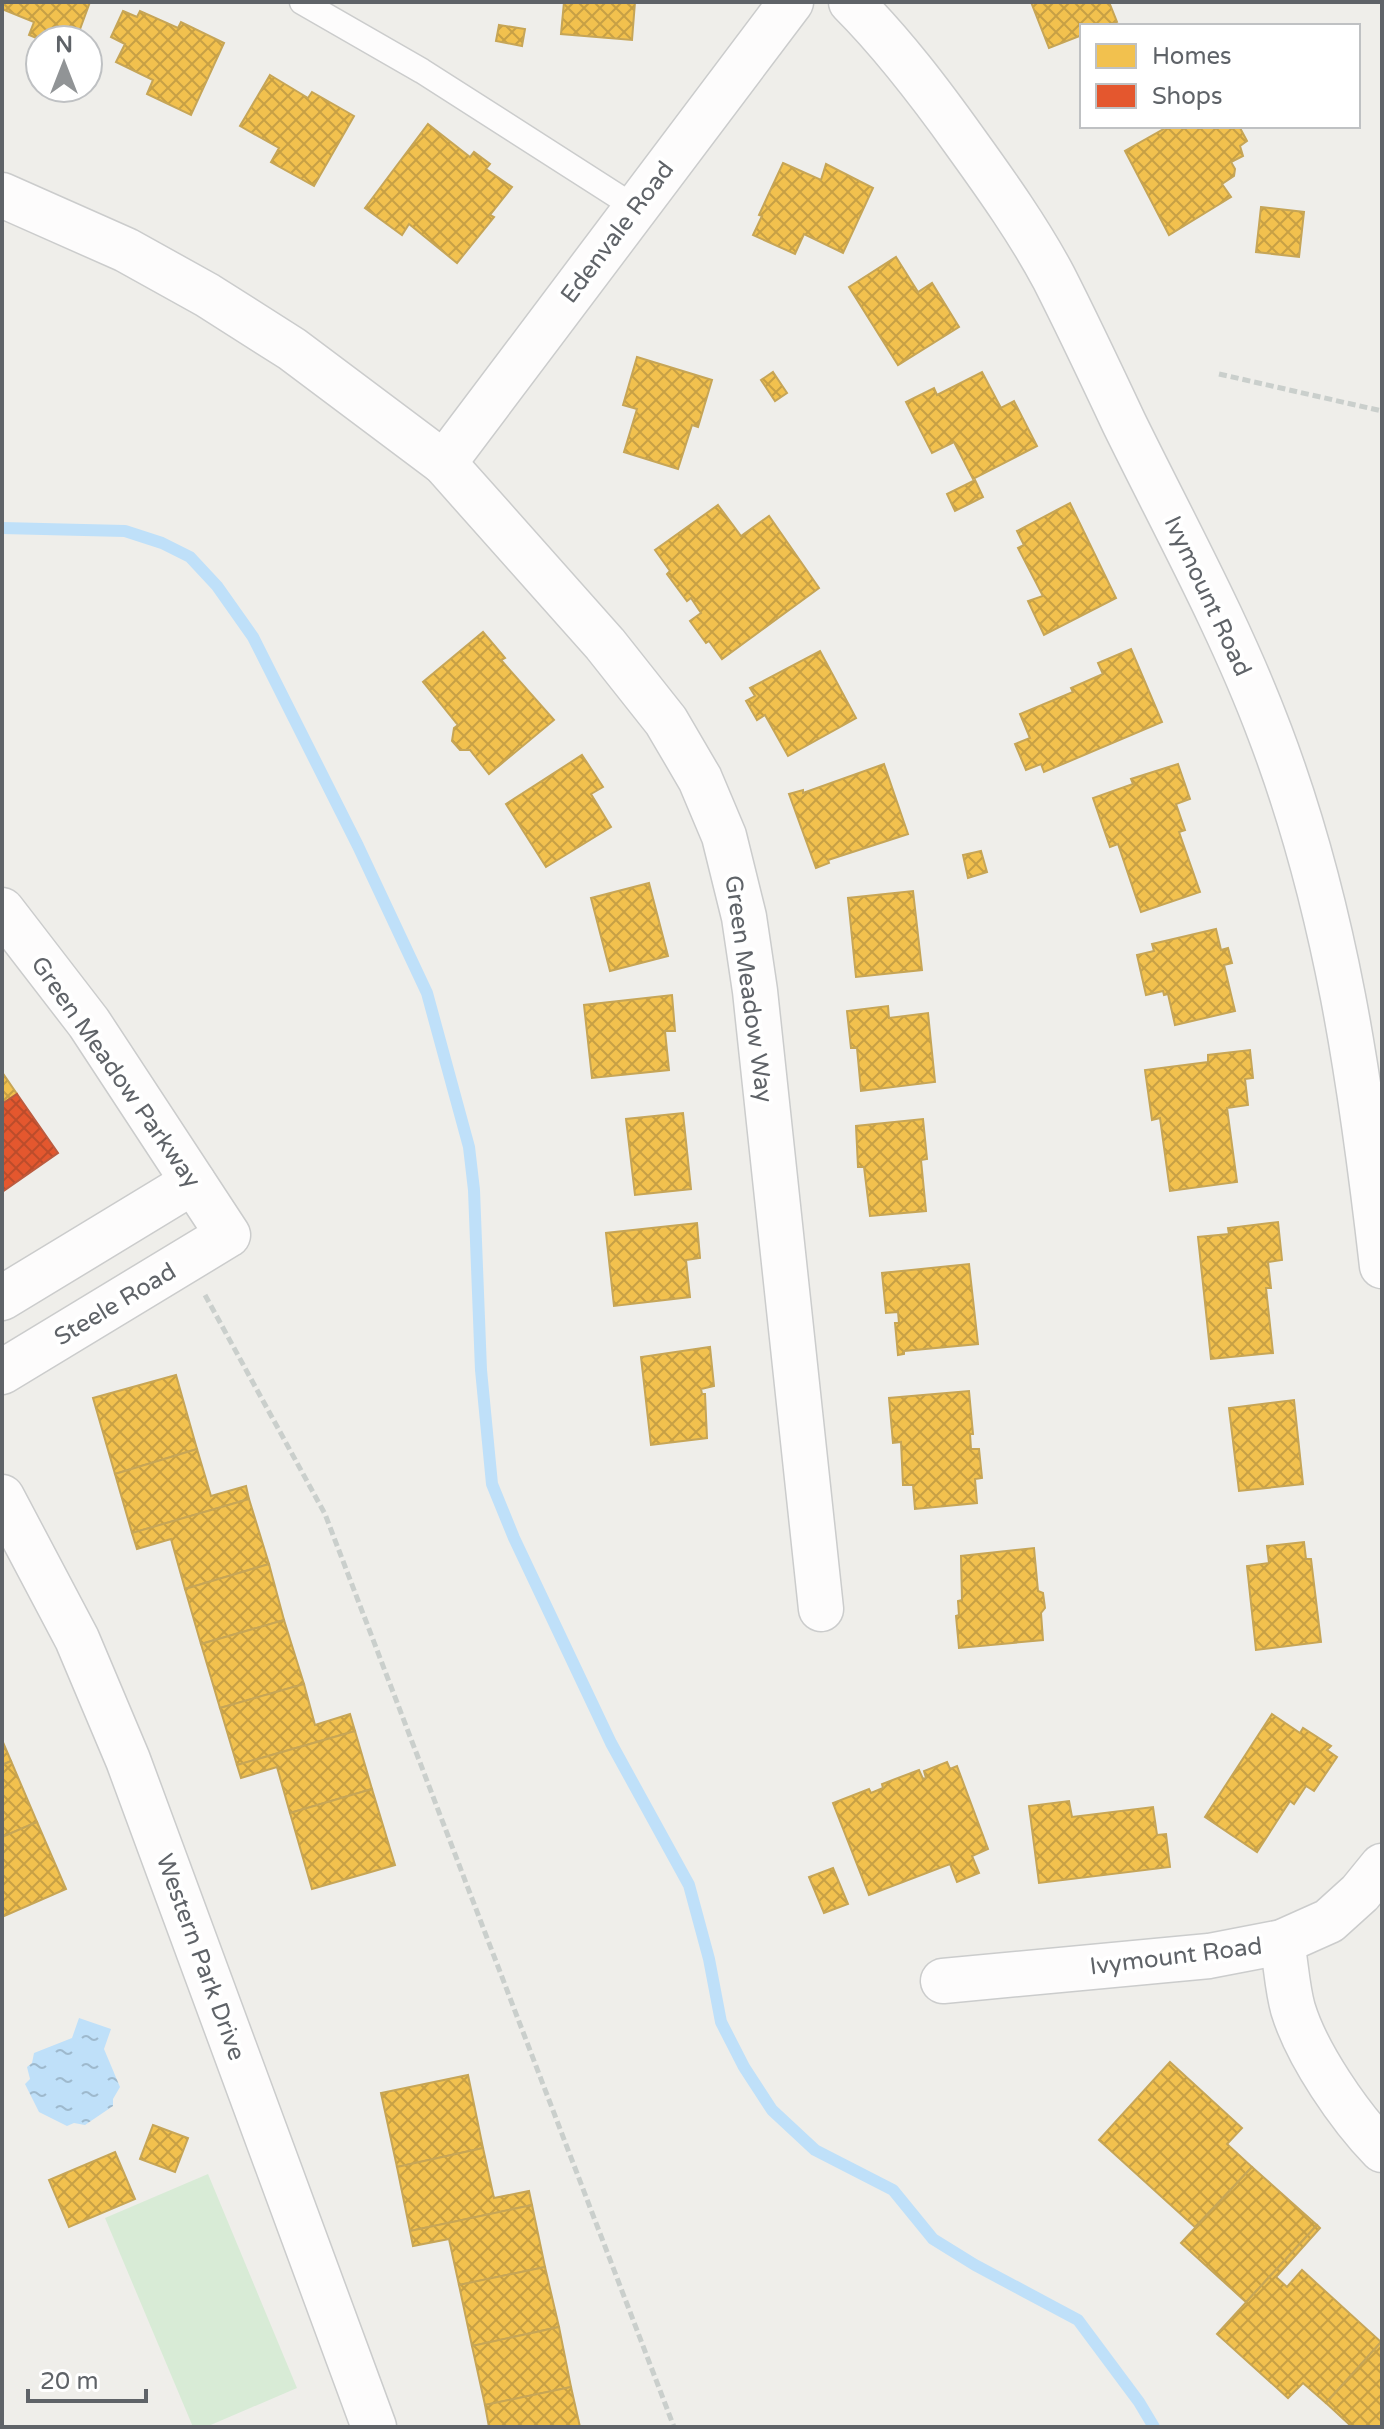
<svg xmlns="http://www.w3.org/2000/svg" width="1384" height="2429" font-family="'Varela Round',sans-serif">
	<style>
		.grass { fill: #d8ebd6 }
		.water { fill: url(#water-ripples) }
		.homes { fill: url(#homes-cross-hatch); stroke: #c6a556; stroke-width: 2 }
		.shops { fill: url(#shops-cross-hatch); stroke: #bc5b3f; stroke-width: 2 }
		.lines { fill: none; stroke-linecap: round; stroke-linejoin: round }
		.stream { stroke: #bfe0f9; stroke-width: 12 }
		.service-casing { stroke: #cbcccc; stroke-width: 27 }
		.minor-casing { stroke: #cbcccc; stroke-width: 47 }
		.path { stroke: #cacfcc; stroke-width: 5; stroke-dasharray: 8 4; stroke-linecap: butt }
		.service { stroke: #fdfcfc; stroke-width: 24 }
		.minor { stroke: #fdfcfc; stroke-width: 44 }
		.labels { text-anchor: middle; stroke-width: 8; stroke-linejoin: round; paint-order: stroke }
		.street-label { font-size: 24px; fill: #5f6368; stroke: #fff }
	</style>
	<defs>
		<pattern id="water-ripples" width="26" height="14" patternUnits="userSpaceOnUse" patternTransform="scale(2)"><rect width="26" height="14" fill="#bfe0f9"/><path d="M2 4q2-2 4 0t4 0M15 11q2-2 4 0t4 0" fill="none" stroke="#9eb9cd"/></pattern>
		<pattern id="homes-cross-hatch" width="8" height="8" patternUnits="userSpaceOnUse" patternTransform="scale(2)"><rect width="8" height="8" fill="#f2c14e"/><path d="M0 0l8 8M0 8l8-8" fill="none" stroke="#c7a045"/></pattern>
		<pattern id="shops-cross-hatch" width="8" height="8" patternUnits="userSpaceOnUse" patternTransform="scale(2)"><rect width="8" height="8" fill="#e4572e"/><path d="M0 0l8 8M0 8l8-8" fill="none" stroke="#bc4c2b"/></pattern>
	</defs>
	<rect width="100%" height="100%" fill="#efeeea"/>
	<!-- grass -->
	<path class="grass" d="M208,2174L297,2388L206,2427H193L105,2218Z"/>
	<!-- water -->
	<path class="water" d="M79,2018L111,2029L104,2049L120,2087L113,2099V2106L85,2125L74,2123L67,2126L39,2112L25,2084L30,2079L27,2067L32,2063L34,2053L72,2038Z"/>
	<!-- homes -->
	<g class="homes">
		<path d="M2,2H90L76,40H41L29,35L34,22L2,9Z"/>
		<path d="M564,2H635L632,40L561,34Z"/>
		<path d="M1031,2H1109L1117,22L1106,26H1082V35L1049,48Z"/>
		<path d="M123,11L137,17L140,11L178,28L181,22L224,43L191,115L147,94L153,80L116,62L125,44L111,37Z"/>
		<path d="M499,25L525,29L522,46L496,41Z"/>
		<path d="M270,75L308,98L312,92L354,116L314,186L271,162L279,148L240,126Z"/>
		<path d="M428,124L470,157L474,152L490,164L486,169L512,187L490,215L494,217L457,263L409,224L402,235L365,208Z"/>
		<path d="M1169,126H1239L1247,141L1240,146L1243,156L1231,162L1235,169L1234,176L1222,184L1231,197L1169,235L1125,151Z"/>
		<path d="M783,163L821,180L826,164L873,188L843,253L804,234L795,254L753,235L762,216L759,215Z"/>
		<path d="M1261,207L1304,212L1299,257L1256,252Z"/>
		<path d="M896,257L918,292L932,283L959,327L898,365L849,287Z"/>
		<path d="M637,357L712,380L698,427L692,425L678,469L624,452L637,409L623,405Z"/>
		<path d="M773,372L787,393L775,401L761,380Z"/>
		<path d="M982,372L1001,408L1014,401L1037,446L973,479L954,442L932,453L906,402L934,388L937,395Z"/>
		<path d="M975,480L983,497L955,511L947,494Z"/>
		<path d="M1070,503L1116,598L1044,635L1028,601L1043,596L1018,548L1024,545L1017,531Z"/>
		<path d="M718,505L741,536L769,516L819,588L722,659L709,641L706,643L690,621L701,613L691,598L687,601L667,574L670,571L655,550Z"/>
		<path d="M483,632L505,658L501,660L554,720L489,774L470,750H460L452,741L454,728L458,725L423,682Z"/>
		<path d="M1131,649L1162,722L1044,772L1041,764L1026,770L1015,744L1030,738L1020,714L1073,692L1071,688L1103,674L1098,663Z"/>
		<path d="M820,651L856,718L788,756L765,715L757,720L746,701L755,696L750,688Z"/>
		<path d="M582,755L603,787L591,794L611,827L546,867L506,804Z"/>
		<path d="M884,764L908,834L828,860L829,863L816,868L789,794L803,790V793Z"/>
		<path d="M1178,764L1190,799L1176,804L1185,830L1179,832L1200,892L1141,912L1118,844L1110,847L1093,798L1133,784L1131,779Z"/>
		<path d="M981,851L987,872L968,878L963,855Z"/>
		<path d="M649,883L668,956L610,971L591,898Z"/>
		<path d="M913,891L922,970L856,977L848,898Z"/>
		<path d="M1216,929L1221,950L1228,948L1232,963L1224,965L1235,1011L1175,1025L1168,994L1164,995L1163,991L1146,995L1137,955L1154,951L1152,944Z"/>
		<path d="M672,995L675,1031H665L669,1070L592,1078L584,1005Z"/>
		<path d="M888,1006L889,1018L928,1013L935,1082L861,1091L857,1048H851L847,1011Z"/>
		<path d="M1250,1050L1253,1078L1245,1079L1248,1105L1227,1108L1237,1182L1170,1191L1160,1118L1152,1120L1145,1070L1208,1062V1055Z"/>
		<path d="M2,1072L17,1094L2,1104Z"/>
		<path d="M683,1113L691,1189L635,1195L626,1119Z"/>
		<path d="M923,1119L927,1159L921,1160L926,1211L870,1216L864,1167H858L856,1126Z"/>
		<path d="M1278,1222L1282,1260L1268,1262L1271,1288H1266L1273,1353L1211,1359L1198,1237L1229,1234L1228,1228Z"/>
		<path d="M697,1223L700,1258L686,1260L690,1297L614,1306L606,1233Z"/>
		<path d="M969,1264L978,1344L904,1351V1354L898,1355L895,1323H899L898,1312L886,1313L882,1273Z"/>
		<path d="M710,1347L714,1386L701,1389L702,1394H705L707,1438L651,1445L641,1357Z"/>
		<path d="M176,1375L197,1449L115,1474L93,1398Z"/>
		<path d="M969,1391L973,1434H970L971,1449H979L982,1478L975,1479L977,1503L915,1509L913,1485H903L901,1442L893,1443L889,1398Z"/>
		<path d="M1294,1400L1303,1484L1239,1491L1229,1408Z"/>
		<path d="M197,1449L211,1496L246,1486L249,1499L132,1533L115,1474Z"/>
		<path d="M249,1499L269,1564L185,1589L171,1539L137,1549L132,1533Z"/>
		<path d="M1304,1542L1306,1559H1311L1321,1642L1256,1650L1247,1566L1269,1563L1267,1546Z"/>
		<path d="M1034,1548L1038,1591L1043,1593L1045,1608L1041,1613L1043,1640L959,1648L956,1616L959,1615L958,1601L962,1600L961,1556Z"/>
		<path d="M269,1564L284,1620L201,1644L185,1589Z"/>
		<path d="M284,1620L304,1684L220,1708L201,1644Z"/>
		<path d="M304,1684L315,1725L350,1714L355,1731L237,1765L220,1708Z"/>
		<path d="M1272,1714L1300,1733L1303,1728L1331,1746L1327,1750L1337,1757L1314,1791L1306,1786L1294,1804L1290,1801L1257,1852L1205,1817Z"/>
		<path d="M355,1731L372,1789L290,1813L277,1767L241,1778L237,1765Z"/>
		<path d="M2,1740L11,1761L2,1765Z"/>
		<path d="M11,1761L37,1822L2,1837V1765Z"/>
		<path d="M947,1762L950,1769L957,1766L988,1849L972,1856L979,1873L957,1882L950,1864L869,1895L833,1803L869,1789L871,1793L883,1788L882,1784L919,1770L923,1779L926,1778L924,1771Z"/>
		<path d="M372,1789L395,1865L312,1889L290,1813Z"/>
		<path d="M1069,1801L1072,1817L1153,1807L1157,1835L1166,1834L1170,1867L1039,1883L1029,1806Z"/>
		<path d="M37,1822L66,1889L2,1917V1837Z"/>
		<path d="M833,1868L848,1904L824,1913L809,1877Z"/>
		<path d="M1170,2062L1242,2128L1227,2144L1252,2167L1195,2227L1099,2140Z"/>
		<path d="M468,2075L483,2148L397,2167L381,2093Z"/>
		<path d="M153,2125L188,2138L175,2172L140,2159Z"/>
		<path d="M483,2148L494,2198L529,2191L532,2205L410,2231L397,2167Z"/>
		<path d="M115,2152L135,2199L69,2227L49,2180Z"/>
		<path d="M1252,2167L1317,2225L1246,2302L1181,2243Z"/>
		<path d="M532,2205L545,2267L459,2285L449,2239L413,2246L410,2231Z"/>
		<path d="M1317,2225L1320,2228L1276,2277L1287,2287L1302,2270L1381,2342L1326,2403L1303,2383L1288,2398L1217,2334Z"/>
		<path d="M545,2267L559,2327L472,2346L459,2285Z"/>
		<path d="M559,2327L571,2387L485,2405L472,2346Z"/>
		<path d="M1382,2341V2427H1352L1326,2403Z"/>
		<path d="M571,2387L580,2427H489L485,2405Z"/>
	</g>
	<!-- shops -->
	<path class="shops" d="M17,1094L58,1153L2,1192V1104Z"/>
	<g class="lines">
		<!-- stream -->
		<path class="stream" d="M2,528L125,531L162,543L190,557L217,586L253,637L358,846L427,993L469,1147L474,1190L481,1370L492,1484L514,1538L611,1743L689,1885L709,1959L721,2022L744,2067L772,2110L815,2150L893,2190L933,2239L975,2265L1078,2320L1139,2402L1154,2427"/>
		<defs>
			<path id="service" d="M302,2L422,71L636,208"/>
			<g id="minor">
				<path d="M851,2C894,45 931,94 966,143C997,186 1029,231 1054,278C1078,325 1101,374 1124,423C1174,525 1230,626 1270,733C1336,907 1361,1083 1382,1266"/>
				<path d="M2,195L126,250L207,295L292,349L444,463L605,644L666,721L700,779L724,836L744,917L755,991L821,1609"/>
				<path d="M444,463L791,2"/>
				<path d="M2,910L89,1023L228,1235L2,1372"/>
				<path d="M2,1298L193,1182"/>
				<path d="M2,1497L77,1639L128,1760L374,2427"/>
				<path d="M1282,1942C1286,1963 1287,1988 1293,2009C1307,2055 1349,2116 1382,2150"/>
				<path d="M943,1981L1209,1956L1282,1942L1329,1921L1360,1893L1382,1866"/>
			</g>
		</defs>
		<!-- service casing -->
		<use href="#service" class="service-casing"/>
		<!-- minor casing -->
		<use href="#minor" class="minor-casing"/>
		<!-- path -->
		<g class="path">
			<path d="M1219,374L1382,411"/>
			<path d="M205,1295L325,1514L674,2427"/>
		</g>
		<!-- service -->
		<use href="#service" class="service"/>
		<!-- minor -->
		<use href="#minor" class="minor"/>
	</g>
	<g class="labels">
		<!-- street labels -->
		<g class="street-label">
			<text transform="translate(617 232) rotate(-53)" y="8">Edenvale Road</text>
			<text transform="translate(1208 596) rotate(65)" y="8">Ivymount Road</text>
			<text transform="translate(749 989) rotate(82)" y="8">Green Meadow Way</text>
			<text transform="translate(116 1072) rotate(55)" y="8">Green Meadow Parkway</text>
			<text transform="translate(115 1304) rotate(-31)" y="8">Steele Road</text>
			<text transform="translate(1176 1956) rotate(-7)" y="8">Ivymount Road</text>
			<text transform="translate(201 1957) rotate(70)" y="8">Western Park Drive</text>
		</g>
	</g>
	<!-- border -->
	<rect width="1384" height="2429" fill="none" stroke="#5f6368" stroke-width="8"/>
	<!-- legend -->
	<rect x="1080" y="24" width="280" height="104" fill="#ffffff" stroke="#bfc1c3" stroke-width="2"/>
	<rect x="1096" y="44" width="40" height="24" fill="#f2c14e" stroke="#bfc1c3" stroke-width="2"/>
	<text x="1152" y="64" font-size="24" fill="#5f6368">Homes</text>
	<rect x="1096" y="84" width="40" height="24" fill="#e4572e" stroke="#bfc1c3" stroke-width="2"/>
	<text x="1152" y="104" font-size="24" fill="#5f6368">Shops</text>
	<!-- north arrow -->
	<g transform="translate(64 64)"><circle r="38" fill="#ffffff" stroke="#bfc1c3" stroke-width="2"/>
	<path d="M0-6L14 30L0 20L-14 30Z" fill="#919496"/>
	<text y="-12" font-size="22" font-weight="bold" text-anchor="middle" fill="#5f6368">N</text>
	</g>
	<!-- scale -->
	<path d="M28 2389v12h118v-12" fill="none" stroke="#5f6368" stroke-width="4"/>
	<text x="40" y="2389" font-size="24" fill="#5f6368" stroke="#ffffff" stroke-width="6" paint-order="stroke">20 m</text>
</svg>
